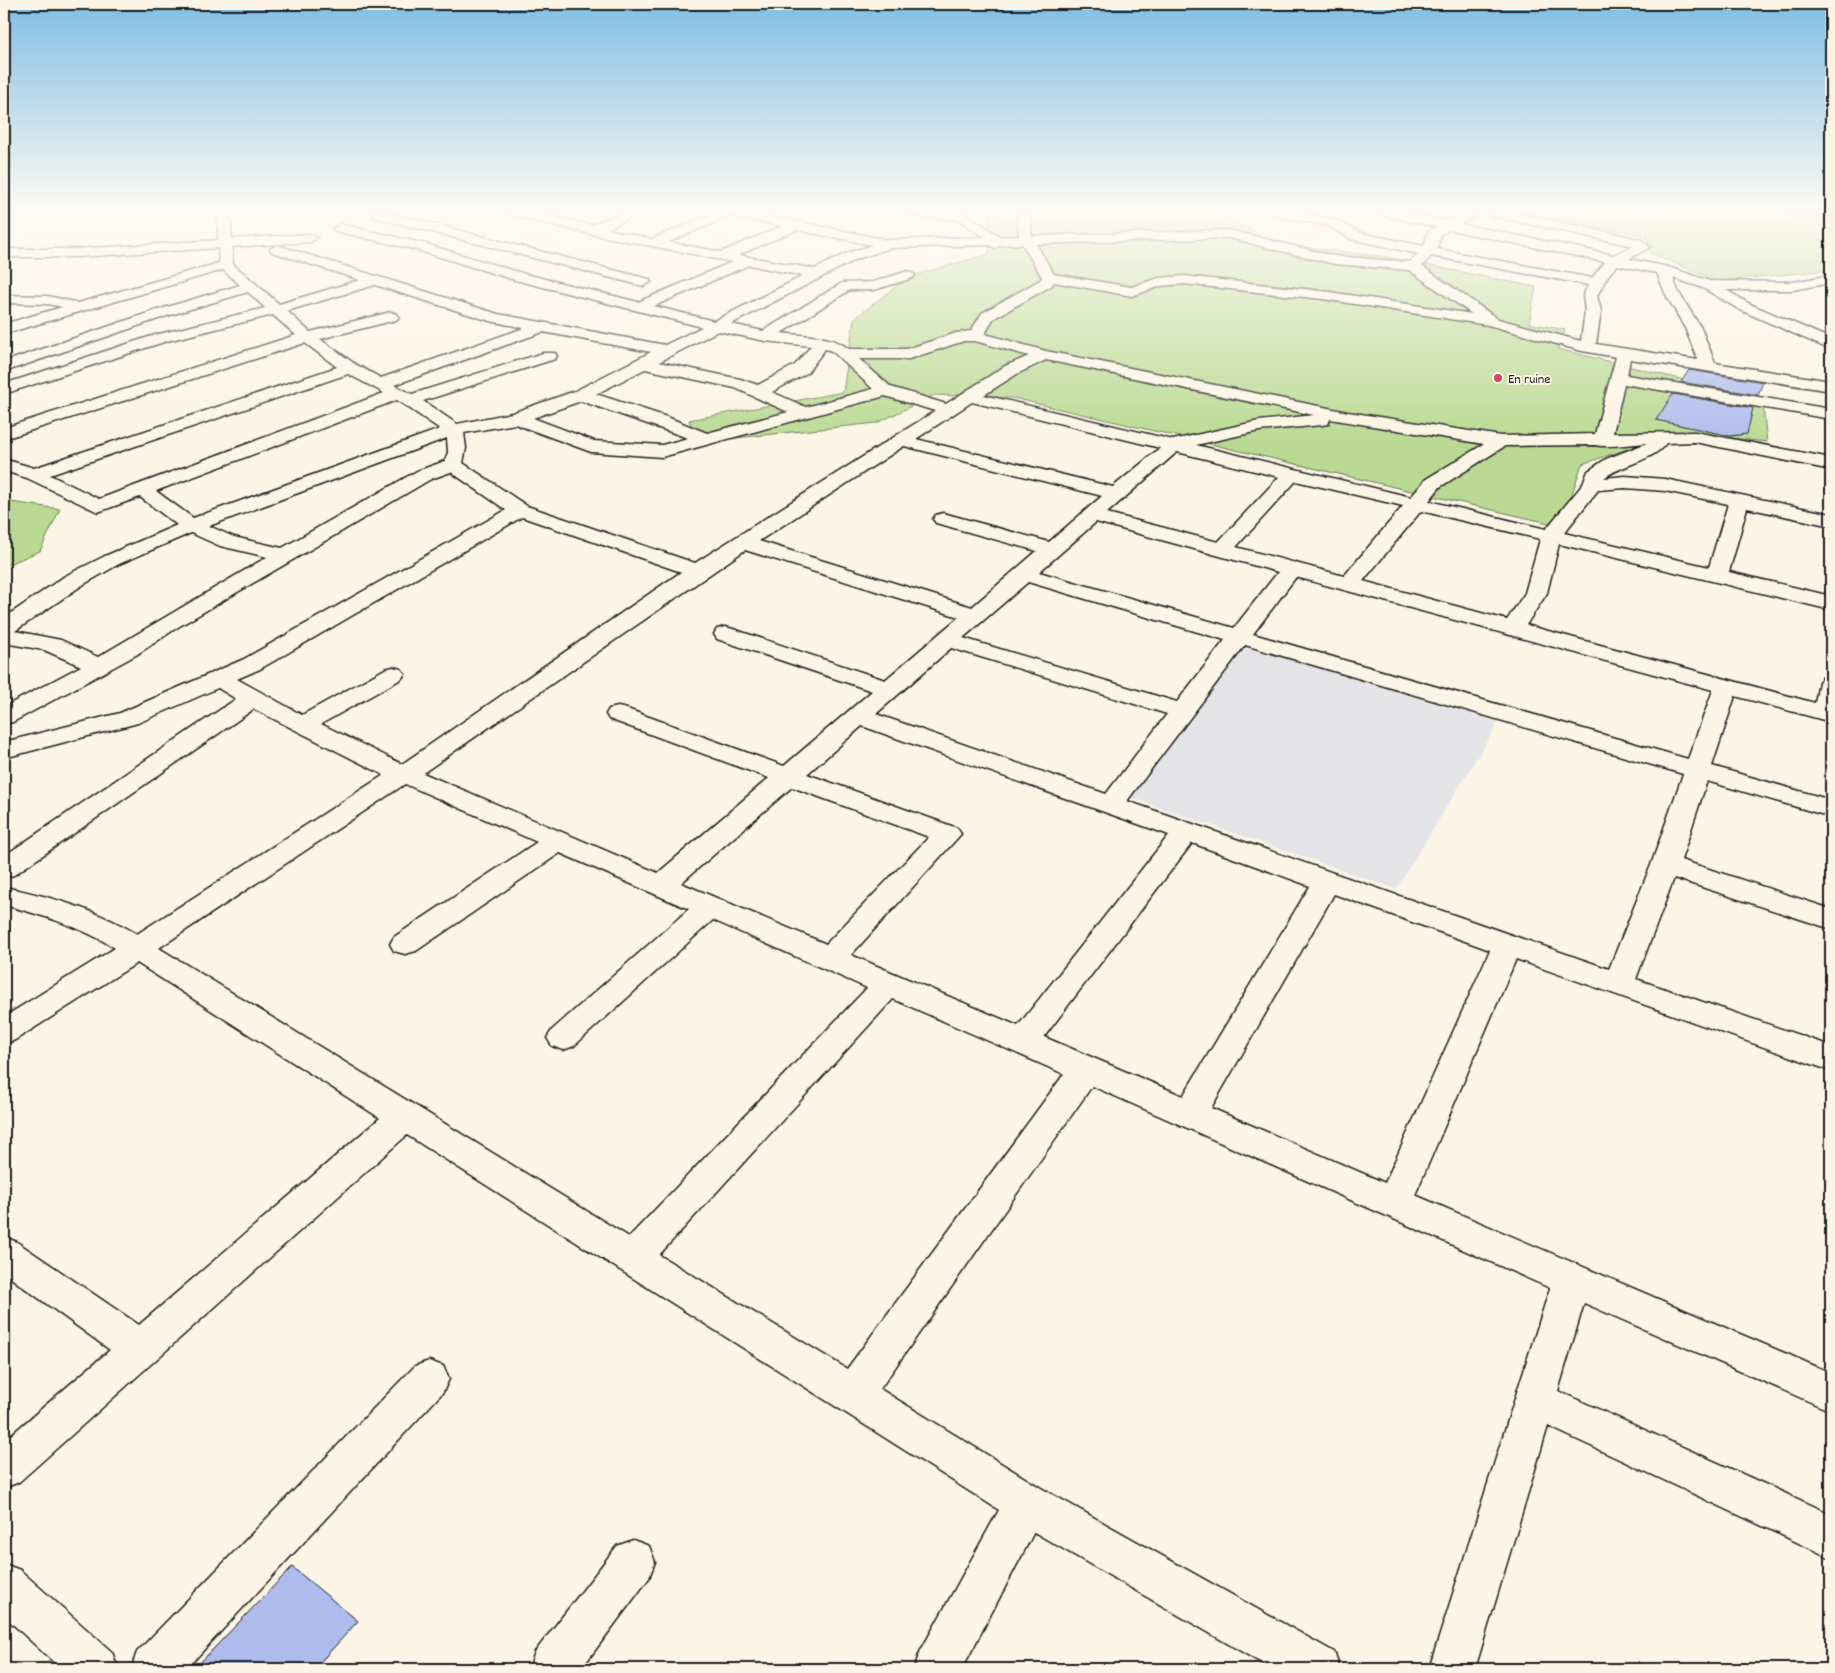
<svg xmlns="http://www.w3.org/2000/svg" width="1835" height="1673" font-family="Dekko,sans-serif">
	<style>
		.built { fill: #e4e4e7 }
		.green { fill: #b9d992; stroke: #6a7a57 }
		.water { fill: #82cee1; stroke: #598792 }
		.building { fill: #adbcec; stroke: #1c1c1c }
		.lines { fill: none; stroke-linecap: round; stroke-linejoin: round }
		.minor-casing { stroke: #1c1c1c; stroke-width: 3 }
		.minor { fill: #fcf5e5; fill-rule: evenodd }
		.poi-dot { fill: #d1495b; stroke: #fcf5e5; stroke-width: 2 }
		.labels { text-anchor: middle; stroke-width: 4; stroke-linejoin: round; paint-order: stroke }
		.far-poi-label { font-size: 14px; fill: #1c1c1c; stroke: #fcf5e5; text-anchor: start }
	</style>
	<rect width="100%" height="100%" fill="#fcf5e5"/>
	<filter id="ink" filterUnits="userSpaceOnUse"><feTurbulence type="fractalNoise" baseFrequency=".02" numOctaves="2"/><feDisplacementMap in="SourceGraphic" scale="10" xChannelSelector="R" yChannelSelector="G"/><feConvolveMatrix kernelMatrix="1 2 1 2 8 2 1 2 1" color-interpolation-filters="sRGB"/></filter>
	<g filter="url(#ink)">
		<!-- built -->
		<path class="built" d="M1245,647L1499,722L1396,889L1129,797Z"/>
		<!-- green -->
		<g class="green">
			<path d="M990,212H1222L1221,214L1277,244L1387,257L1536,287L1529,323L1565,330L1558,349L1762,399L1767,442L1679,432L1582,464L1561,526L1013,398L934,395L877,423L698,442L689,420L843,392L854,319L908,277L989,254Z"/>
			<path d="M1522,212H1831V270L1718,281L1650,253L1646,236Z"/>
			<path d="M4,501L60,509L40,551L4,566Z"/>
		</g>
		<!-- water -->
		<path class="water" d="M1758,212H1831V220Z"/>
		<!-- building -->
		<g class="building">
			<path d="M1689,370L1763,382L1758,395L1681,382Z"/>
			<path d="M1673,394L1753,408L1747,434L1730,436L1656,420Z"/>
			<path d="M292,1567L358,1621L314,1669H194Z"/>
		</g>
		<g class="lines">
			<defs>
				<g id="minor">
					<path d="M218,212H230L232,239L310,234L317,238L310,242L232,247L233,264L279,304L360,280L272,252L270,249L277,245L498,314L665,345L702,327L515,280L417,250L335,231L333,228L340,224L426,244L525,274L638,302L732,262L591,234L510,215L509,212H534L591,225L624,212H643L607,229L652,239L717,212H752L888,240L984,237L959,220L914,216L908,212H963L1001,237L1019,236L1017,212H1029L1032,236L1229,230L1334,256L1410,262L1418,254L1351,239L1329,226L1274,216L1268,212H1297L1333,219L1361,233L1424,246L1428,232L1436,227L1385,216L1379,212H1406L1447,221L1464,212H1481L1461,224L1613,255L1633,246L1491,216L1485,212H1512L1640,239L1650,247L1629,259L1668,267L1710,281L1793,282L1831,275V283L1793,290H1726L1750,304L1831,339V350L1740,310L1703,288L1673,278L1679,293L1701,328L1715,363L1831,381V391L1630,359L1627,375L1831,409V419L1624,384L1613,433L1695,432L1831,458V470L1695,442L1666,443C1654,461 1622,464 1604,478L1625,476L1665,479L1831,514V526L1747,508L1729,572L1831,596V610L1559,544L1547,593L1526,625L1815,703L1819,682L1823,677L1831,675V722L1735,696L1712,766L1831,800V817L1707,781L1681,860L1831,909V929L1674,878L1636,979L1831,1046V1071L1516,959L1415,1195L1831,1373V1411L1584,1303L1558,1391L1831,1514V1558L1548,1426L1475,1669H1429L1550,1288L1092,1086L880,1389L1041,1488L1334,1652L1340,1669H1272L1034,1532L962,1669H914L920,1652L999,1510L407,1135L19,1482L4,1488V1441L110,1350L4,1273V1237L17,1242L139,1325L380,1118L137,963L15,1040L4,1044V1017L115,948C82,927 42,915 4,905V887C49,896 97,910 137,934L384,775L254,709L14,875L4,878V856L236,699L218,688L138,723L4,758V742L120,713L244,659L506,510L451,472L431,479L178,627L136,655L13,722L4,724V707L81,666L44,650L4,643V618L65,576L105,556L177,525L140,497L98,512L27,478L4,471V459L34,468L337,367L305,343L4,439V428L296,335L273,315L167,341L4,394V384L155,335L265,308L248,292L164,317L4,372V362L154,311L240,285L223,270L4,334V324L62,307L48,304L4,303V295L48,296L78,303L219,263L218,248L77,257H4V249H77L218,240ZM731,216L782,226L721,252L668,242ZM797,230L872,245L847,253L815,269L738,255ZM1450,230L1605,262L1592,278L1437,249L1441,234ZM1229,238L1334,264L1409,270L1472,314L1323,291L1184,276L1159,278L1131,287L1054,274L1036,244ZM1022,244L1042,277L1040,280L982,313L971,331L956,333L907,349H849C832,334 801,336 781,333L850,290H874L913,278L915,275L908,271L873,282L842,283L763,331L731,324L857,259L890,248L989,245L995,248L1001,245ZM1431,256L1588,285L1583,296L1585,311L1581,341L1498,319L1422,266ZM749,265L803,276L714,321L654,306ZM1617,265L1657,273L1665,293L1685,328L1698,360L1596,344L1601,311L1597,296L1607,277ZM1054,282L1132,296L1161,286L1184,284L1323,299L1488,325L1582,351L1616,357L1595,434L1501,436L1348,412L1046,351L985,334L993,319L1051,286ZM375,285L490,321L524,328L381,378L355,364L320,339L396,320L399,317L396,314L391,312L310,332L287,311ZM718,331L765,341L811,346L795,365L758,385L740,379L659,362ZM543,332L651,352L575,391L512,413L457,424L423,401L555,359L557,356L555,353H543L412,394L394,385ZM964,341H975L1029,356L1005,366L946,404L891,387L859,359H909ZM825,349L832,351L873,389L806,407L772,392L807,373ZM1046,360L1314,415L1259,421L1173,440L984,395L1017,374ZM645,369L735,388L788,412L707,433L667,417L596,394ZM348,374L384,393L99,499L50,475ZM885,396L935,411L695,563L527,506L463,463L466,448L464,433L515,424L591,452L662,457ZM397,400L440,429L193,518L156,491ZM581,401L688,438L662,445L594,441L533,418ZM972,402L1160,448L1113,487L916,439ZM1330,419L1348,422L1484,444L1426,479L1411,497L1196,445L1259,431L1322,425L1328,424ZM447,438L448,452L445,461L417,471L282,548L234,537L209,526ZM1647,443L1606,459L1588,471L1583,484L1546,529L1429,501L1440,487L1505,446L1595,445C1605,448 1634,444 1647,443ZM904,446L1102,496L1049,542L943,513L936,515L933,519L936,523L1037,551L972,607L759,541ZM1177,452L1279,477L1218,542L1107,513ZM1296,481L1403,506L1344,576L1236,547ZM1625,488L1665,491L1728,504L1709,567L1564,533L1598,490ZM1421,511L1540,539L1525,593L1507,620L1363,581ZM522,517L681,572L402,764L321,724L401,679L405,674L401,669L393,667L385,669L302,715L237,679L260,669ZM1096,522L1278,572L1234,628L1039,572ZM191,533L220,546L267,557L98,657L61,640L15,631L81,586L119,564ZM745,550L959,617L885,680L733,629L725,627L717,629L714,634L717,639L872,691L784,766L627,709L618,707L609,709L606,714L609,719L769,778L658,873L423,773ZM1296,577L1713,690L1688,759L1253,634ZM1028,582L1225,640L1177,702L963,638ZM1245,645L1683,774L1651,865L1609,969L1127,801ZM951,648L1167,714L1106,794L876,714ZM862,726L1169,835L1018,1026L851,955L961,834L957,828L807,774ZM405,784L537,842L394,937L390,944L394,951L405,954L416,951L560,853L689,909L552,1030L547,1038L552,1046L563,1050L574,1046L713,920L867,988L629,1237L159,948ZM792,787L929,837L826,944L681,883ZM1192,843L1310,886L1183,1096L1044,1037ZM1334,894L1490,950L1385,1183L1211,1108ZM893,999L1064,1074L847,1369L659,1255Z"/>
					<path d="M373,212H387L649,279L651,282L644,286L639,285L373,217Z"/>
					<path d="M429,1361L443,1366L449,1379L443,1392L186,1669H131L137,1652L415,1366Z"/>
					<path d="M633,1540L649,1546L655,1562L649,1578L581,1669H529L535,1652L617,1546Z"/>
					<path d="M4,1564L20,1570L112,1652L118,1669H61L4,1616Z"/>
				</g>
			</defs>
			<!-- minor casing -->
			<use href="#minor" class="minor-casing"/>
			<!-- minor -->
			<use href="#minor" class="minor"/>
		</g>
	</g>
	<!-- sky -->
	<linearGradient id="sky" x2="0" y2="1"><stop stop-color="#7fbee5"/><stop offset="0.47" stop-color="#fefaf3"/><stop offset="1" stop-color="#fefaf3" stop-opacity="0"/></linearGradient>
	<rect width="1835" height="447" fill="url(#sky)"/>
	<!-- markers -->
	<circle class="poi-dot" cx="1498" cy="378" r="5"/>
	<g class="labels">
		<!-- far-poi labels -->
		<g class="far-poi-label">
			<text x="1508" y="383">En ruine</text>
		</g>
	</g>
	<!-- margin -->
	<rect width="1835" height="1673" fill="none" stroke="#fcf5e5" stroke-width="20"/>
	<rect x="10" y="10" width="1815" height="1653" fill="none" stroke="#1c1c1c" stroke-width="2" filter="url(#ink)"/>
</svg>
